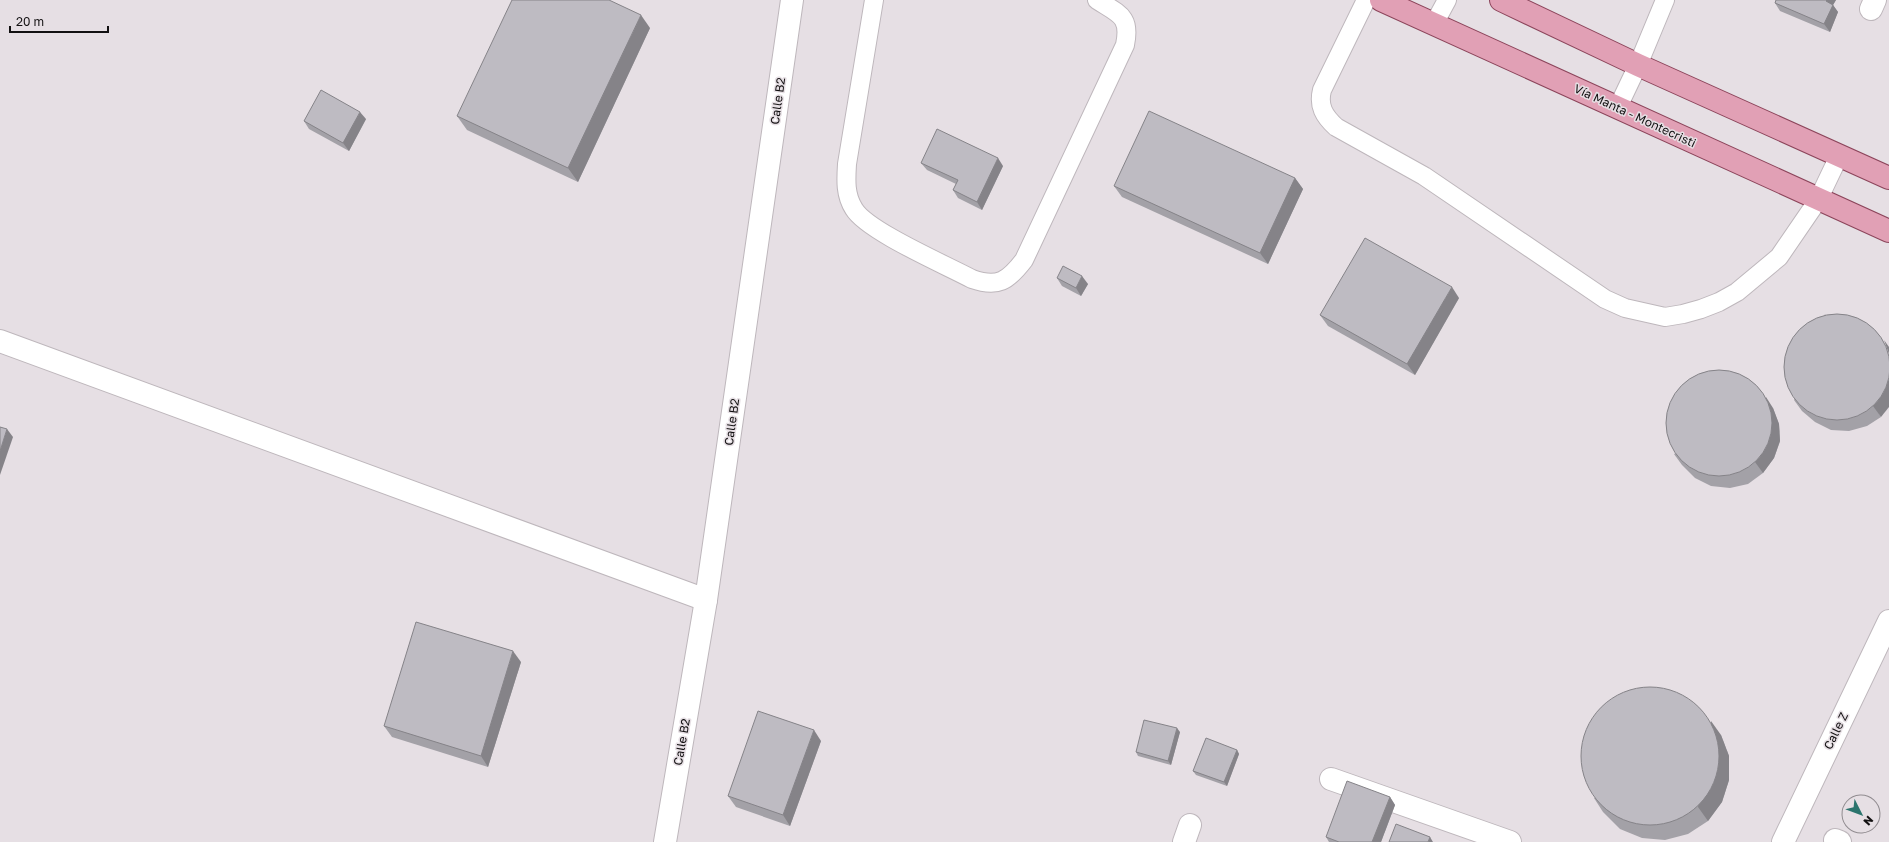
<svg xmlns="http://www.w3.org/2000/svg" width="1889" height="842" font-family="'Golos Text',sans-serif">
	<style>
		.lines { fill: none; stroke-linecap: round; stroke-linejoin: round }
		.lane-casing { stroke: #beb7bc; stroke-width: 20 }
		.street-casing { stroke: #beb7bc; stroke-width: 24 }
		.primary-casing { stroke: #8c455b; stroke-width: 24 }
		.lane { stroke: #fff; stroke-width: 18 }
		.street { stroke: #fff; stroke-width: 22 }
		.primary { stroke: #e1a0b5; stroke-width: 22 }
		.wall { fill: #a3a1a7 }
		.shaded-wall { fill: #858388 }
		.building { fill: #bebbc2; stroke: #858388 }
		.labels { text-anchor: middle; stroke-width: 3; stroke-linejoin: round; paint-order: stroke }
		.street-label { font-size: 12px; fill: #121011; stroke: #e6dfe4 }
	</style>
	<rect width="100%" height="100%" fill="#e6dfe4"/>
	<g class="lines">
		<defs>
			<g id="lane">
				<path d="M874,0L847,164C846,180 845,195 854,209C867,231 946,265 972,279C998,288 1008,281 1024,260L1125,45C1131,16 1119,14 1097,0"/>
				<path d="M1366,0L1322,90C1318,106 1324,116 1336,127L1424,176L1605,299L1625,308L1665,317L1683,314L1701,309L1719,302L1737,292L1779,257L1818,200L1839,156"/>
				<path d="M1434,24L1447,0"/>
				<path d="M1618,107L1638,65L1665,0"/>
			</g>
			<g id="street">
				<path d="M1871,9L1875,0"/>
				<path d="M0,341L706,600"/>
				<path d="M1331,779L1510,842"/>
				<path d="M1835,840L1840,842"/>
				<path d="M665,842L706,600L792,0"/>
				<path d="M1184,842L1190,825"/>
				<path d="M1783,842L1889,621"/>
			</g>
			<g id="primary">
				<path d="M1381,0L1889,231"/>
				<path d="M1501,0L1638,65L1889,178"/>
			</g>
		</defs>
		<!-- lane casing -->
		<use href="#lane" class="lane-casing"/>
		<!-- street casing -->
		<use href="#street" class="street-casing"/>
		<!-- primary casing -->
		<use href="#primary" class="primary-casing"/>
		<!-- lane -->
		<use href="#lane" class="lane"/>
		<!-- street -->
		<use href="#street" class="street"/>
		<!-- primary -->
		<use href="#primary" class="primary"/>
	</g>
	<!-- wall -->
	<g class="wall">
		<path d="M1776,0H1836L1833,5L1838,12L1830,32L1780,11L1775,3Z"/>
		<path d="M650,28L578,182L467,130L457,116Z"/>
		<path d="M366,119L349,151L309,129L304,121Z"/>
		<path d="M921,163L1003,166L982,210L958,198L953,190L956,184L927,170Z"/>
		<path d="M1295,178L1303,189L1268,264L1122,197L1114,186Z"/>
		<path d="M1057,278L1088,284L1081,296L1062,286Z"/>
		<path d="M1459,298L1415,375L1328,326L1320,315Z"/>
		<path d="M1825,314L1881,417L1867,426L1849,431L1831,430L1815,422L1802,411L1794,400Z"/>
		<path d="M1773,408L1779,424L1780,441L1774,458L1763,473L1748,484L1730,488L1711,486L1695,478L1682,465L1674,454Z"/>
		<path d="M521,662L488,767L392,737L384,726Z"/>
		<path d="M1180,732L1171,765L1138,756L1136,752Z"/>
		<path d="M1721,735L1729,756V780L1722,802L1708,821L1688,834L1665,840L1642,838L1620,829L1603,812L1594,798Z"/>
		<path d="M821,741L790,826L736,807L728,796Z"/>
		<path d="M1237,750L1239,754L1227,786L1196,775L1193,771Z"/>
		<path d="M1390,797L1395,805L1381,842H1329L1326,837Z"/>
	</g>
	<!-- shaded-wall -->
	<g class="shaded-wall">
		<path d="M1827,0H1836L1833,5L1838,12L1830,32L1824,24L1826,1Z"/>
		<path d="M641,15L650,28L578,182L568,168Z"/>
		<path d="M360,112L366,119L349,151L343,143Z"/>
		<path d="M998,158L1003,166L982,210L977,202Z"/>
		<path d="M1295,178L1303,189L1268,264L1260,253Z"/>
		<path d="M1082,276L1088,284L1081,296L1076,288Z"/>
		<path d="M1452,287L1459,298L1415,375L1407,364Z"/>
		<path d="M1884,340L1889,347V354Z"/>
		<path d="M1889,379V407L1881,417L1873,406Z"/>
		<path d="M1766,397L1773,408L1779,424L1780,441L1774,458L1763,473L1755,462Z"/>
		<path d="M7,429L13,437L0,475V451Z"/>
		<path d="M513,651L521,662L488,767L481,756Z"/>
		<path d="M1711,721L1721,735L1729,756V780L1722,802L1708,821L1698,807Z"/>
		<path d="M1177,728L1180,732L1171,765L1168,761Z"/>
		<path d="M814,730L821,741L790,826L783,815Z"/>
		<path d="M1237,750L1239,754L1227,786L1224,782Z"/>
		<path d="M1390,797L1395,805L1381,842H1372Z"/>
		<path d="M1430,837L1433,842H1428Z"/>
	</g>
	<!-- building -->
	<g class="building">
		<path d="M512,0H609L641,15L568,168L457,116Z"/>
		<path d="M1776,0H1827L1826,1L1833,5L1824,24L1775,3Z"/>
		<path d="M321,90L360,112L343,143L304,121Z"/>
		<path d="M1149,111L1295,178L1260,253L1114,186Z"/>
		<path d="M937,129L998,158L977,202L953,190L958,180L921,163Z"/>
		<path d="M1365,238L1452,287L1407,364L1320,315Z"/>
		<path d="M1063,266L1082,276L1076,288L1057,278Z"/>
		<circle cx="1837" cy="367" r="53"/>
		<circle cx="1719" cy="423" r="53"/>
		<path d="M0,427L7,429L0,451Z"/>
		<path d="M416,622L513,651L481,756L384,726Z"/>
		<circle cx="1650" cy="756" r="69"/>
		<path d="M758,711L814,730L783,815L728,796Z"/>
		<path d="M1144,720L1177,728L1168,761L1136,752Z"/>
		<path d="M1206,738L1237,750L1224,782L1193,771Z"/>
		<path d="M1347,781L1390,797L1372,842H1339L1326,837Z"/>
		<path d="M1396,824L1430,837L1428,842H1389Z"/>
	</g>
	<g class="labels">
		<!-- street labels -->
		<g class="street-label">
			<text transform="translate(778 101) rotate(-82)" y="4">Calle B2</text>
			<text transform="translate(1635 116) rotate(25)" y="4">Vía Manta - Montecristi</text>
			<text transform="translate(732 422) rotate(-82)" y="4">Calle B2</text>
			<text transform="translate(1836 731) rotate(-64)" y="4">Calle Z</text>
			<text transform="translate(682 742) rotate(-80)" y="4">Calle B2</text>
		</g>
	</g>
	<!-- north arrow -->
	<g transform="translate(1861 814) rotate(132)"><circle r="19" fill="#e6dfe4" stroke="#918c90"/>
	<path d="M0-3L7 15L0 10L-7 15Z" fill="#2b746d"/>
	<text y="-6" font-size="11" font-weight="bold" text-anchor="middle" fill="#121011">N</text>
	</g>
	<!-- scale -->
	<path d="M10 26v6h98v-6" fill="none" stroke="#121011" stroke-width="2"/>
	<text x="16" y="26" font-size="12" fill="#121011" stroke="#e6dfe4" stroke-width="3" paint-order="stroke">20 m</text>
</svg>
